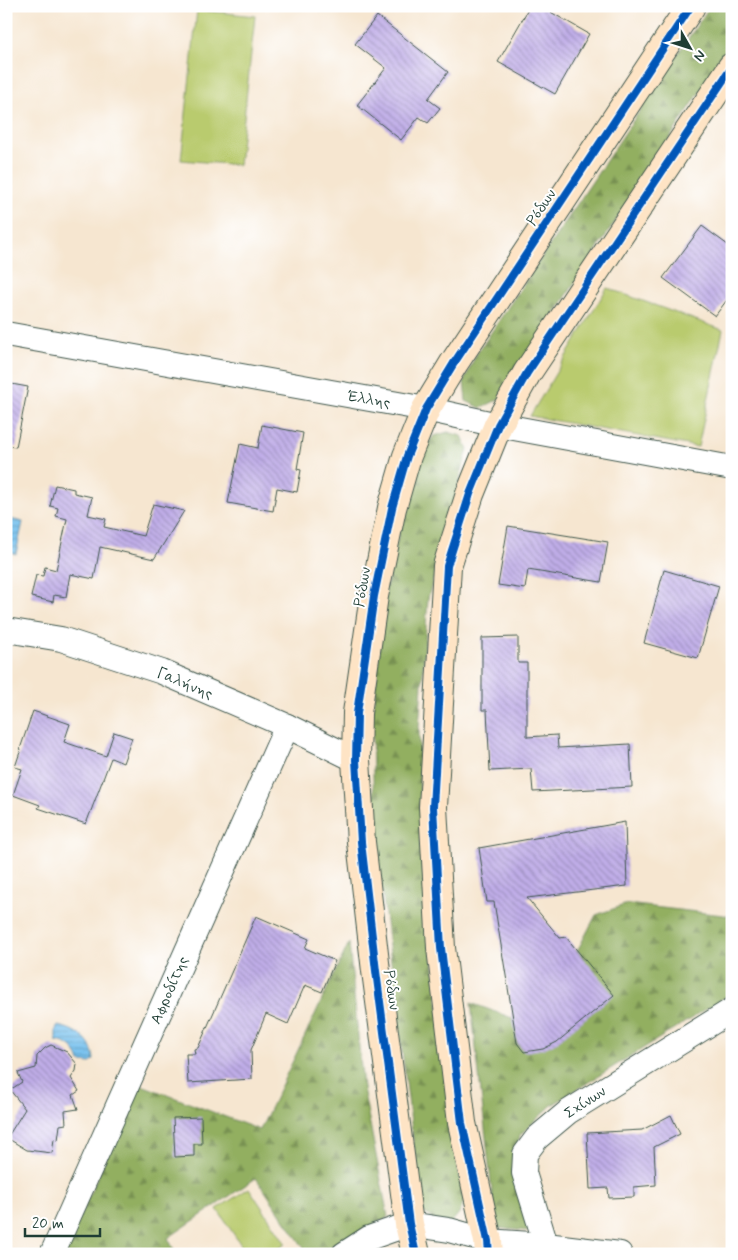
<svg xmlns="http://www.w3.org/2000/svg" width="738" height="1260" font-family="Mynerve,sans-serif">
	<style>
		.grass { fill: #b9cb6e; stroke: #6c8451 }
		.forest { fill: url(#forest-firs); stroke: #58764a }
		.water { fill: url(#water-rules); stroke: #4a7e91 }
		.building { fill: url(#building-back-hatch) }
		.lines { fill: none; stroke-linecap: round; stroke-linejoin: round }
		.street-casing { stroke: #3f564b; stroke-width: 26 }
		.secondary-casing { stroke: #3f564b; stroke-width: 30 }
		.street { stroke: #fff; stroke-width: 24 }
		.secondary { stroke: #fee4c5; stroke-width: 28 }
		.cycleway-casing { stroke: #fff; stroke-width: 11 }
		.cycleway { stroke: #0057b8; stroke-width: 8 }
		.labels { text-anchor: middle; stroke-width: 4; stroke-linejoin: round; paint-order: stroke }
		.street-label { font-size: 15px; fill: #1f3d34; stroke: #fff }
	</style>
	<defs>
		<pattern id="forest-firs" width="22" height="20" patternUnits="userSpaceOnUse" patternTransform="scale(1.25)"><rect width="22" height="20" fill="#92af61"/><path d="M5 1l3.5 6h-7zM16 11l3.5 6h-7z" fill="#779051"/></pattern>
		<pattern id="water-rules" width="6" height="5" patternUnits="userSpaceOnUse" patternTransform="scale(1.25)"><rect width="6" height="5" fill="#74c0ee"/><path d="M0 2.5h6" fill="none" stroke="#5f9dc2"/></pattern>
		<pattern id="building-back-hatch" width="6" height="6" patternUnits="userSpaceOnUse" patternTransform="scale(1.25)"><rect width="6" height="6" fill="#c0ade8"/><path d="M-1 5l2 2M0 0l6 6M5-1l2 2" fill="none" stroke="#9b8ebd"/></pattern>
	</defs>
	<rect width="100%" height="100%" fill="#fff"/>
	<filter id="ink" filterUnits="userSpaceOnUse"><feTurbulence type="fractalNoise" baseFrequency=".02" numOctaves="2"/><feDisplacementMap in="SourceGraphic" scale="10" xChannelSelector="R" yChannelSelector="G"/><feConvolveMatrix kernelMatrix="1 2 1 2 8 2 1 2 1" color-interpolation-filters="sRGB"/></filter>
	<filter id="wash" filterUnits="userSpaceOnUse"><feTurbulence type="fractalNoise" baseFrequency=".0096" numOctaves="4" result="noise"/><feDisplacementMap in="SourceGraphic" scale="20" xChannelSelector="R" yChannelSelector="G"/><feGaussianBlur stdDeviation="1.12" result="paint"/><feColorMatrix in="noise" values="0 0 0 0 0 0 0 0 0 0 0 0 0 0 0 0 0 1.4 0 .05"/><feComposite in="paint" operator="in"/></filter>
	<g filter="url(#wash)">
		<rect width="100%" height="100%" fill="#f6e6d0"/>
		<!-- grass -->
		<g class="grass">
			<path d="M197,10L255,16L239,165L181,160Z"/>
			<path d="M607,288L723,330L698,447L530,416Z"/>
			<path d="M249,1188L286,1244L270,1254H247L217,1209Z"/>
		</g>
		<!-- forest -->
		<g class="forest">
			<path d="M710,6H732V43L499,399L481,408L466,401L464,381L476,355Z"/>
			<path d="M448,432L462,436L468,449L428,598L419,727L420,847L455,1150L464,1201L460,1212L451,1223L437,1222L422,1211L374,825L372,722L386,589L417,456L434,436Z"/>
			<path d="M627,904L732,916V993L552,1105L520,1135L512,1170L528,1231L496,1228L471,1003L537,1027L596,915Z"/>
			<path d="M349,943L363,1088L388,1217L316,1254H308L256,1178L168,1238L176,1254H63L139,1084L260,1130Z"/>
		</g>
		<!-- water -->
		<g class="water">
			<path d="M6,518L23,522L16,554L6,551Z"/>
			<path d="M58,1026C75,1029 93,1040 94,1060L91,1063L80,1062C76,1049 69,1043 56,1041V1029Z"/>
		</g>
		<g id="blocks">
			<!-- building -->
			<g class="building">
				<path d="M530,6H540L589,34L555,94L498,62Z"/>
				<path d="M377,16L448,72L428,99L440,108L428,123L419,117L401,140L357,105L386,68L355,44Z"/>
				<path d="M702,226L732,248V293L715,316L663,278Z"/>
				<path d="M6,383L28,387L16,447L6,446Z"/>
				<path d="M262,425L303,433L297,469L301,470L297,492L277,488L273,511L228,503L240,444L258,448Z"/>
				<path d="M55,485L74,489V493L92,497L88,515L106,519L104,527L143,536L153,504L184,511L154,559L100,547L94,579L70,574L66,597L54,595L53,602L31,597L36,575L43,576L45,567L56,570L67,519L56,516L58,508L50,506Z"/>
				<path d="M508,526L608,542L601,582L528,570L525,589L498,585Z"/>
				<path d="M664,570L719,586L698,658L644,643Z"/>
				<path d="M518,637V663H527V737L557,735L558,748L630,744L632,787L533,792L531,769L490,771L487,710H482V638Z"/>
				<path d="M33,711L70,724L64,742L106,756L114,732L132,738L123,763L111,758L86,824L38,808L40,805L13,795L22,769L15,767L21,749H20Z"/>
				<path d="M625,822L627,886L527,898L560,938L566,937L614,995L557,1042L543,1049L524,1052L517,1043L494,902H487L479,848Z"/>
				<path d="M256,916L309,939L305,948L335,961L322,992L305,985L288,1024L266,1014L251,1050L252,1079L188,1083L186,1054H195L194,1049L198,1048Z"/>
				<path d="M51,1045L67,1052L77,1064L76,1071L71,1078L79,1091L73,1095L78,1109L65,1111L66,1124L60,1125L58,1140L54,1139L52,1153L27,1150L7,1138L25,1109L10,1090L22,1082L18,1073L36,1068L37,1056L45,1048Z"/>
				<path d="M671,1115L680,1134L654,1147L656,1185L634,1187V1197L609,1198L608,1188L590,1189L587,1133L642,1130Z"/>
				<path d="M201,1117L202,1144H194V1156L175,1157L173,1118Z"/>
			</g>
		</g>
	</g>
	<g filter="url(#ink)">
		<use href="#blocks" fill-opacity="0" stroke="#3f564b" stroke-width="1"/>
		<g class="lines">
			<defs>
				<g id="street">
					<path d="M6,334L426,409L498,425L732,468"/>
					<path d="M6,630L61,639L162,672L287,726L356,760"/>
					<path d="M546,1245L524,1173L525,1154L537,1138L568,1112L732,1010"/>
					<path d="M52,1254L287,726"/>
					<path d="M344,1254L369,1238L409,1224L449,1230L488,1241L546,1245L620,1254"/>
				</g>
				<g id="secondary">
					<path d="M416,1254L409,1224L376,971L361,842L356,760L357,713L374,596L392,508L407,456L426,409L454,363L691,6"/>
					<path d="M489,1254L488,1241L462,1123L441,948L433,807L447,566L470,494L498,425L527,373L732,67"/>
				</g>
			</defs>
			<!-- street casing -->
			<use href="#street" class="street-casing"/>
			<!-- secondary casing -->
			<use href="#secondary" class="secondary-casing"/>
			<!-- street -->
			<use href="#street" class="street"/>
			<!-- secondary -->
			<use href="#secondary" class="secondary"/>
			<defs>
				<g id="cycleway">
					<path d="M416,1254L409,1224L376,971L361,842L356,760L357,713L374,596L392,508L407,456L426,409L454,363L691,6"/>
					<path d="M489,1254L488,1241L462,1123L441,948L433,807L447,566L470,494L498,425L527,373L732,67"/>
				</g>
			</defs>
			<!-- cycleway casing -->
			<use href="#cycleway" class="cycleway-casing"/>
			<!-- cycleway -->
			<use href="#cycleway" class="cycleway"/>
		</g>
	</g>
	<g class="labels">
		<!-- street labels -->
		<g class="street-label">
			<text transform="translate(541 207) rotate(-56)" y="5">Ρόδων</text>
			<text transform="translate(369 399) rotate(10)" y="5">Έλλης</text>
			<text transform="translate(362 587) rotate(-80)" y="5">Ρόδων</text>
			<text transform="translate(185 683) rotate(23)" y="5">Γαλήνης</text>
			<text transform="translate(169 990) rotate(-66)" y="5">Αφροδίτης</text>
			<text transform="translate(392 990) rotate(82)" y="5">Ρόδων</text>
			<text transform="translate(585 1102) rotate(-33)" y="5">Σχίνων</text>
		</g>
	</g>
	<!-- margin -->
	<rect width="738" height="1260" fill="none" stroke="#fff" stroke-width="25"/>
	<!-- north arrow -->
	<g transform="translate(690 48) rotate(129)" stroke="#ffffff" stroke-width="4" paint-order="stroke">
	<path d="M0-4L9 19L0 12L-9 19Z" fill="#1f3d34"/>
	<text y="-8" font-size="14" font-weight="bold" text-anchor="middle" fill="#1f3d34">N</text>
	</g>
	<!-- scale -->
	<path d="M25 1228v8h75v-8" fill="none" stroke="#1f3d34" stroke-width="2.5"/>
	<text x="32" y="1228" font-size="15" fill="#1f3d34" stroke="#ffffff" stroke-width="4" paint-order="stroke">20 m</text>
</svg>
